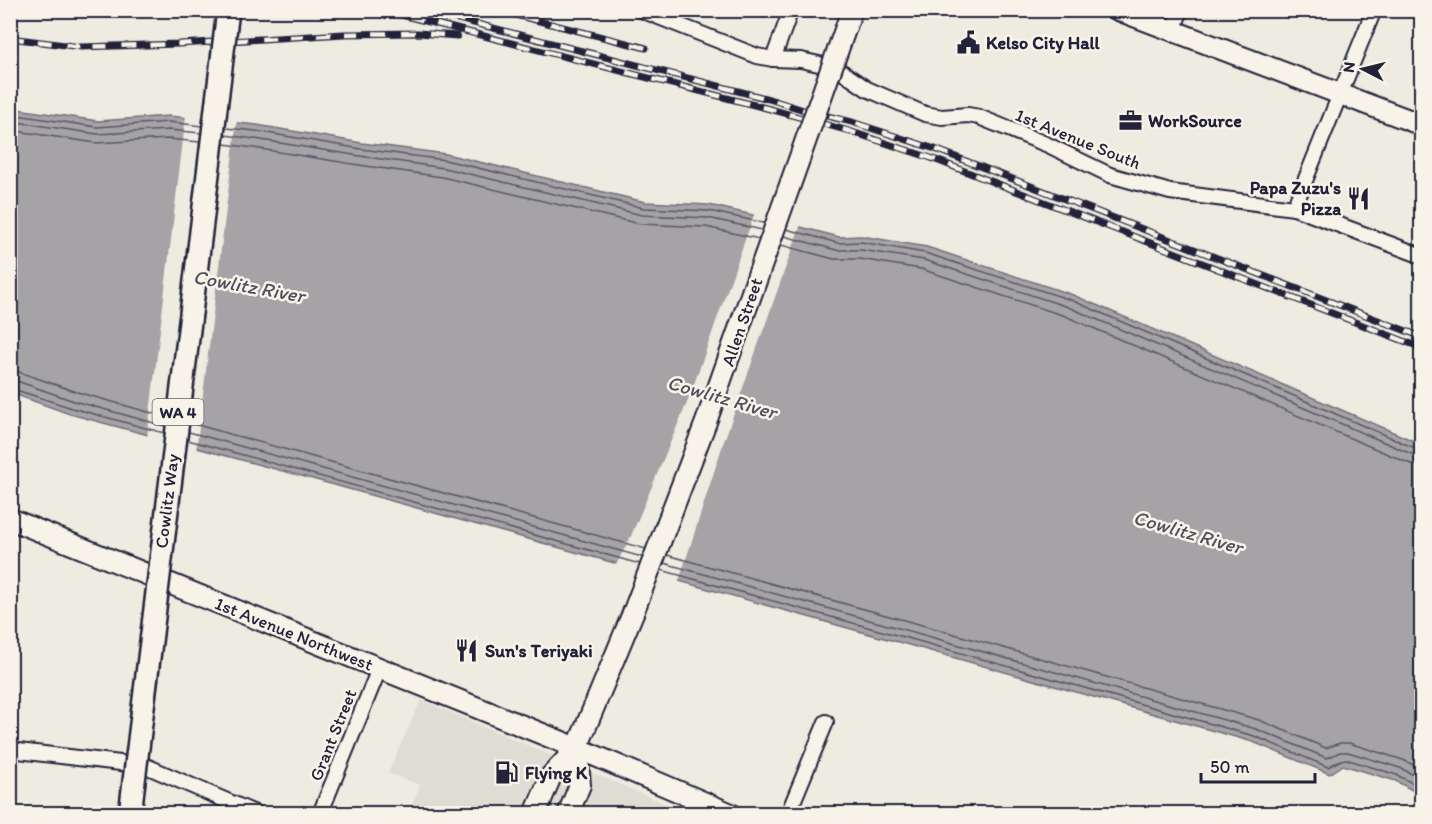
<svg xmlns="http://www.w3.org/2000/svg" width="1432" height="824" font-family="Itim,sans-serif">
	<style>
		.built { fill: #dfdcd4 }
		.water { fill: #a6a3a6; stroke: #716f7b; stroke-width: 1.5 }
		.pier { fill: #eeebe1 }
		.lines { fill: none; stroke-linecap: round; stroke-linejoin: round }
		.shore { stroke: #575666; stroke-width: 1.5 }
		.street-casing { stroke: #22223b; stroke-width: 18 }
		.secondary-casing { stroke: #22223b; stroke-width: 24 }
		.street { stroke: #f7f3e8; stroke-width: 14 }
		.secondary { stroke: #f7f3e8; stroke-width: 20 }
		.rail-casing { stroke: #22223b; stroke-width: 7 }
		.rail { stroke: #f7f3e8; stroke-width: 4.5; stroke-dasharray: 14; stroke-linecap: butt }
		.secondary-bridge-casing { stroke: #22223b; stroke-width: 24; stroke-linecap: butt }
		.primary-bridge-casing { stroke: #22223b; stroke-width: 26; stroke-linecap: butt }
		.secondary-bridge { stroke: #f7f3e8; stroke-width: 20 }
		.primary-bridge { stroke: #f7f3e8; stroke-width: 21 }
		.labels { text-anchor: middle; stroke-width: 5; stroke-linejoin: round; paint-order: stroke }
		.shield { fill: #f7f3e8; stroke: #62616f; stroke-width: 1.5 }
		.shield-label { font-size: 16px; font-weight: bold; fill: #22223b }
		.poi-label { font-size: 18px; font-weight: bold; fill: #22223b; stroke: #f7f3e8; text-anchor: start }
		.street-label { font-size: 18px; fill: #22223b; stroke: #f7f3e8 }
		.water-label { font-size: 20px; font-style: italic; fill: #504f60; stroke: #f7f3e8 }
	</style>
	<rect width="100%" height="100%" fill="#eeebe1"/>
	<filter id="ink" filterUnits="userSpaceOnUse"><feTurbulence type="fractalNoise" baseFrequency=".0167" numOctaves="2"/><feDisplacementMap in="SourceGraphic" scale="12" xChannelSelector="R" yChannelSelector="G"/><feConvolveMatrix kernelMatrix="1 2 1 2 8 2 1 2 1" color-interpolation-filters="sRGB"/></filter>
	<g filter="url(#ink)">
		<!-- built -->
		<path class="built" d="M421,700L687,813H409L420,785L388,773Z"/>
		<!-- water -->
		<path class="water" d="M11,108L98,121L169,116L257,125L362,143L446,154L645,202L709,205L766,218L839,237L861,236L927,247L1073,295L1421,444V795L1396,781L1343,765L1330,774L1253,742L927,650L320,481L70,414L11,393Z"/>
		<!-- pier -->
		<g class="pier">
			<path d="M186,115L237,120L196,451L147,438Z"/>
			<path d="M755,212L801,224L723,444L678,584L615,567L631,536L689,398Z"/>
		</g>
		<g class="lines">
			<!-- shore -->
			<g class="shore">
				<path d="M10,114L97,127L169,122L202,126"/>
				<path d="M10,121L97,134L169,130L201,133"/>
				<path d="M226,128L256,131L361,149L445,160L644,208L709,211L764,223"/>
				<path d="M10,130L96,143L168,139L200,142"/>
				<path d="M225,135L255,139L360,156L444,168L642,215L708,218L762,230"/>
				<path d="M224,144L254,148L359,165L442,177L640,224L706,227L759,239"/>
				<path d="M786,229L838,243L861,242L925,253L1071,300L1417,449H1422"/>
				<path d="M784,236L836,250H861L924,260L1068,307L1414,455L1422,457"/>
				<path d="M781,245L834,259H860L921,269L1065,316L1411,464L1422,466"/>
				<path d="M10,371L19,372L77,392L166,417"/>
				<path d="M10,380L17,381L74,401L165,426"/>
				<path d="M10,388L72,408L164,433"/>
				<path d="M190,423L646,549"/>
				<path d="M189,432L642,557"/>
				<path d="M188,440L640,564"/>
				<path d="M667,555L933,628L1259,720L1326,748L1340,743H1349L1403,760L1422,769"/>
				<path d="M664,563L931,637L1256,729L1327,758L1340,752H1348L1400,768L1422,779"/>
				<path d="M661,570L929,644L1254,736L1328,767L1341,760L1346,759L1397,775L1422,788"/>
			</g>
			<defs>
				<g id="street">
					<path d="M641,10L757,56L773,59L801,60L832,67L842,72L867,89L925,114L942,117L968,115L979,117L1048,145L1110,175L1170,192L1294,208L1422,256"/>
					<path d="M1172,32L1181,10"/>
					<path d="M773,59L791,10"/>
					<path d="M1294,208L1374,10"/>
					<path d="M10,750L146,766L257,814"/>
					<path d="M320,814L379,669"/>
					<path d="M788,814L826,722"/>
				</g>
				<g id="secondary">
					<path d="M1118,10L1422,125"/>
					<path d="M10,519L577,748L731,814"/>
					<path d="M535,814L551,776L577,748"/>
					<path d="M568,814L580,785L577,748L633,613"/>
				</g>
			</defs>
			<!-- street casing -->
			<use href="#street" class="street-casing"/>
			<!-- secondary casing -->
			<use href="#secondary" class="secondary-casing"/>
			<!-- street -->
			<use href="#street" class="street"/>
			<!-- secondary -->
			<use href="#secondary" class="secondary"/>
			<defs>
				<g id="rail">
					<path d="M382,10L770,109L849,131L931,158L1422,348"/>
					<path d="M423,10L769,99L807,111L852,122L935,149L1422,337"/>
					<path d="M496,10L646,48"/>
					<path d="M10,38L81,47L179,44L344,34L418,33L457,36"/>
				</g>
			</defs>
			<!-- rail casing -->
			<use href="#rail" class="rail-casing"/>
			<!-- rail -->
			<use href="#rail" class="rail"/>
			<defs>
				<path id="secondary-bridge" d="M633,613L706,422L852,10"/>
				<path id="primary-bridge" d="M130,814L228,10"/>
			</defs>
			<!-- secondary-bridge casing -->
			<use href="#secondary-bridge" class="secondary-bridge-casing"/>
			<!-- primary-bridge casing -->
			<use href="#primary-bridge" class="primary-bridge-casing"/>
			<!-- secondary-bridge -->
			<use href="#secondary-bridge" class="secondary-bridge"/>
			<!-- primary-bridge -->
			<use href="#primary-bridge" class="primary-bridge"/>
		</g>
	</g>
	<!-- icons -->
	<defs>
		<symbol id="civic-bare" viewBox="-9 -9 18 18"><path d="M-.6-6.5H3V-4.5H.6V-3L4-1V1h2V6H-6V1h2V-1L-.6-3ZM-1.2 2.5V6h2.4V2.5Z" fill="#22223b" stroke="#f7f3e8" stroke-width="2.5" paint-order="stroke"/></symbol>
		<symbol id="office-bare" viewBox="-9 -9 18 18"><path d="M-6-3h4V-5.5h4V-3h4V5H-6ZM-1-4.5V-3h2v-1.5ZM-6 0V1H6V0Z" fill="#22223b" stroke="#f7f3e8" stroke-width="2.5" paint-order="stroke"/></symbol>
		<symbol id="restaurant-bare" viewBox="-9 -9 18 18"><path d="M-5-6h1v4h1v-4h1v4h1v-4h1v5L-1.5 .5V6h-2V.5L-5-1ZM5-6V6H3V1.5H1.5Q1.5-4 5-6Z" fill="#22223b" stroke="#f7f3e8" stroke-width="2.5" paint-order="stroke"/></symbol>
		<symbol id="fuel-bare" viewBox="-9 -9 18 18"><path d="M-5.5-6h7V0h2V4h1.3V-2.5L3-4.5l.8-.8L6-3V5H2.5V1h-1V6h-7ZM-4.2-4.7v3.2H.2V-4.7Z" fill="#22223b" stroke="#f7f3e8" stroke-width="2.5" paint-order="stroke"/></symbol>
	</defs>
	<g fill-rule="evenodd">
		<use href="#civic-bare" x="952" y="26" width="33" height="33"/>
		<use href="#office-bare" x="1114" y="104" width="33" height="33"/>
		<use href="#restaurant-bare" x="1342" y="182" width="33" height="33"/>
		<use href="#restaurant-bare" x="450" y="634" width="33" height="33"/>
		<use href="#fuel-bare" x="490" y="756" width="33" height="33"/>
	</g>
	<g class="labels">
		<!-- shield labels -->
		<rect class="shield" x="152.5" y="399" width="51" height="26" rx="4.5"/>
		<g class="shield-label">
			<text x="178" y="418">WA 4</text>
		</g>
		<!-- poi labels -->
		<g class="poi-label">
			<text x="986" y="49">Kelso City Hall</text>
			<text x="1148" y="127">WorkSource</text>
			<text x="1341" y="194" text-anchor="end">Papa Zuzu's<tspan x="1341" dy="21">Pizza</tspan></text>
			<text x="485" y="657">Sun's Teriyaki</text>
			<text x="525" y="779">Flying K</text>
		</g>
		<!-- street labels -->
		<g class="street-label">
			<text transform="translate(1078 139) rotate(22)" y="6">1st Avenue South</text>
			<text transform="translate(742 322) rotate(-71)" y="6">Allen Street</text>
			<text transform="translate(167 501) rotate(-83)" y="6">Cowlitz Way</text>
			<text transform="translate(294 634) rotate(22)" y="6">1st Avenue Northwest</text>
			<text transform="translate(333 735) rotate(-68)" y="6">Grant Street</text>
		</g>
		<!-- water labels -->
		<g class="water-label">
			<text transform="translate(249 286) rotate(10)" y="7">Cowlitz River</text>
			<text transform="translate(722 397) rotate(16)" y="7">Cowlitz River</text>
			<text transform="translate(1188 532) rotate(16)" y="7">Cowlitz River</text>
		</g>
	</g>
	<!-- margin -->
	<rect width="1432" height="824" fill="none" stroke="#f7f3e8" stroke-width="36"/>
	<rect x="18" y="18" width="1396" height="788" fill="none" stroke="#22223b" stroke-width="2" filter="url(#ink)"/>
	<!-- north arrow -->
	<g transform="translate(1363 69) rotate(277)" stroke="#f7f3e8" stroke-width="4.5" paint-order="stroke">
	<path d="M0-4.5L10 22L0 15L-10 22Z" fill="#22223b"/>
	<text y="-9" font-size="16" font-weight="bold" text-anchor="middle" fill="#22223b">N</text>
	</g>
	<!-- scale -->
	<path d="M1201 773v9h114v-9" fill="none" stroke="#22223b" stroke-width="3"/>
	<text x="1210" y="773" font-size="18" fill="#22223b" stroke="#f7f3e8" stroke-width="4.5" paint-order="stroke">50 m</text>
</svg>
